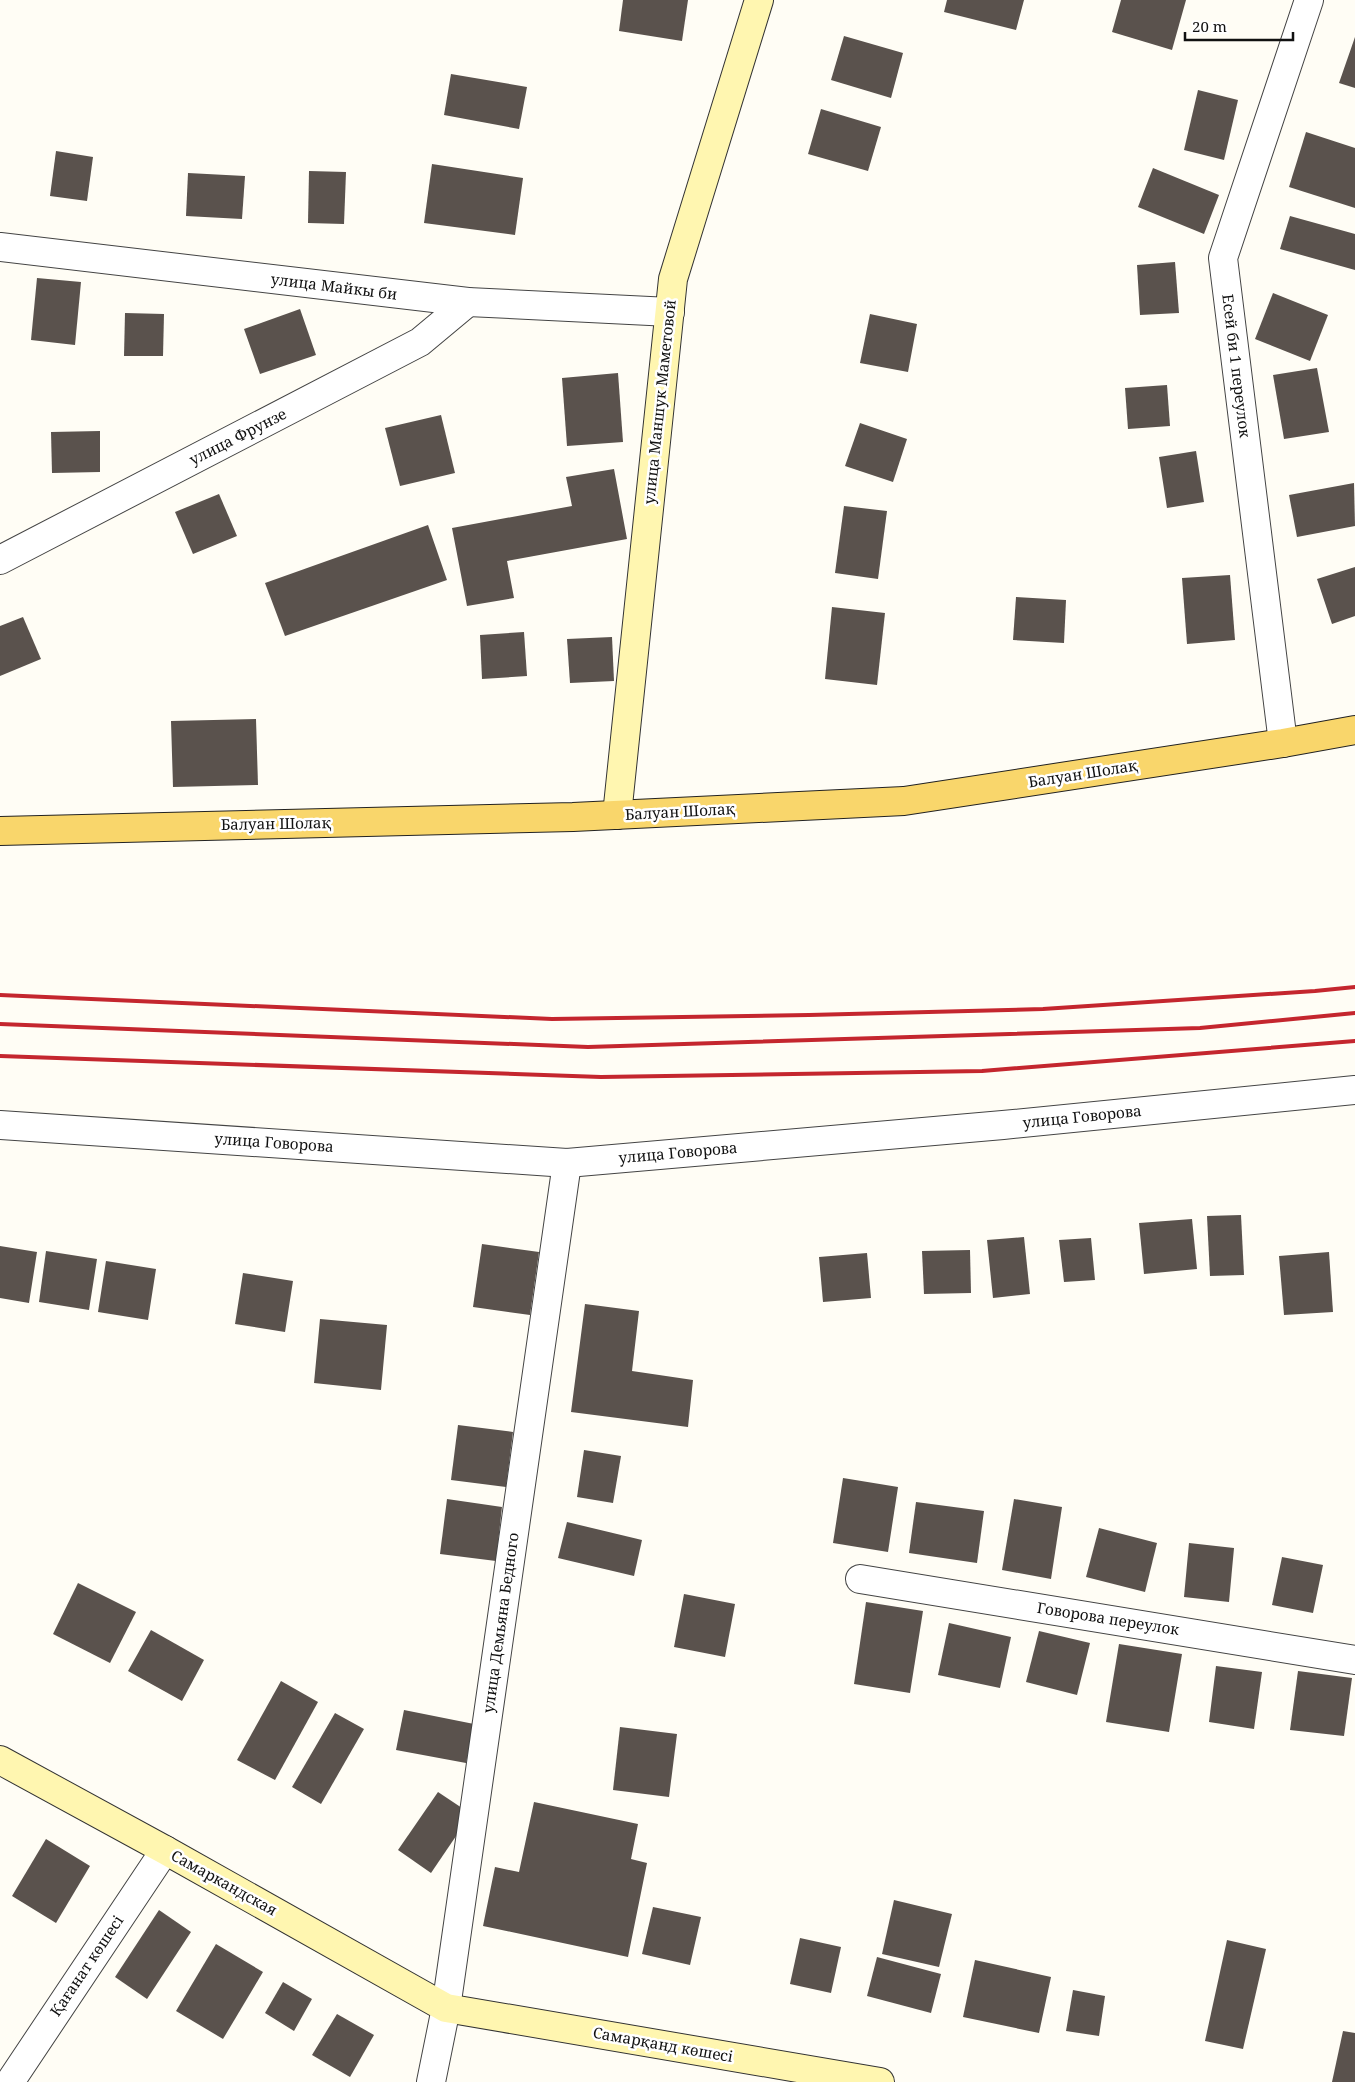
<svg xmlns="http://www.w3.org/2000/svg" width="1355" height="2082" font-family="'Noto Serif',serif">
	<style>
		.building { fill: #5a524d }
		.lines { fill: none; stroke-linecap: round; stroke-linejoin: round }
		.street-casing { stroke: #444; stroke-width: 30 }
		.secondary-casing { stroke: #333; stroke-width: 30 }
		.primary-casing { stroke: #222; stroke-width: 30 }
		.street { stroke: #fff; stroke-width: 28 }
		.secondary { stroke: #fff6b0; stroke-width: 28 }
		.primary { stroke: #f9d66b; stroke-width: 28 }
		.rail { stroke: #c4262e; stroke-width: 4 }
		.labels { text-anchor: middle; stroke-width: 5; stroke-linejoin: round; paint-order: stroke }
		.street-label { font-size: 15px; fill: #111; stroke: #fff }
	</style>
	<rect width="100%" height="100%" fill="#fffdf5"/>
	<!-- building -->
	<g class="building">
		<path d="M623,0H688L682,41L619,31Z"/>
		<path d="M947,0H1024L1016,30L944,12Z"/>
		<path d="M1121,0H1186L1172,50L1112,32Z"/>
		<path d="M844,36L903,53L891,98L831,80Z"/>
		<path d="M1355,37V88L1339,83Z"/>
		<path d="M451,74L527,87L519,129L444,115Z"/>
		<path d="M1198,90L1238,100L1224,160L1184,150Z"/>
		<path d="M821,109L881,127L868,171L808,154Z"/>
		<path d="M1306,132L1355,148V208L1289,187Z"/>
		<path d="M56,151L93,157L87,201L50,196Z"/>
		<path d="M432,164L523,178L515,235L424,223Z"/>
		<path d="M1153,168L1219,195L1204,234L1138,207Z"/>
		<path d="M309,171L346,172L344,224L308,223Z"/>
		<path d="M188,173L245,176L242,219L186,216Z"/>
		<path d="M1290,216L1355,234V270L1280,249Z"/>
		<path d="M1175,262L1179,313L1140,315L1137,265Z"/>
		<path d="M37,278L81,282L75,345L31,340Z"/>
		<path d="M1273,293L1328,315L1310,361L1255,339Z"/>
		<path d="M300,309L316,355L260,374L244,329Z"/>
		<path d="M125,313L164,314L163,356H124Z"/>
		<path d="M870,314L917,324L908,372L860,363Z"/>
		<path d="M1317,368L1329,432L1284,439L1273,375Z"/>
		<path d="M618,373L623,442L567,446L562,378Z"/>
		<path d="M1167,385L1170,426L1128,429L1125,388Z"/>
		<path d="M441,415L455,473L400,486L385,428Z"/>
		<path d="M860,423L907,439L893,482L845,466Z"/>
		<path d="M100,431V472L52,473L51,432Z"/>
		<path d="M1196,451L1204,502L1167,508L1159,457Z"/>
		<path d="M614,469L627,539L507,561L514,598L467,606L452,528L572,506L566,477Z"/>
		<path d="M1354,483L1355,526L1297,537L1289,495Z"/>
		<path d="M219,494L237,536L193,554L175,512Z"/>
		<path d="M844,506L887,511L878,579L835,573Z"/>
		<path d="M428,525L447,580L285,636L265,583Z"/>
		<path d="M1355,567V616L1332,624L1317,579Z"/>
		<path d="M1230,575L1235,640L1187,644L1182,578Z"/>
		<path d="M1016,597L1066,600L1064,643L1013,640Z"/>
		<path d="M832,607L885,613L877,685L825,679Z"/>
		<path d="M23,617L41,659L0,676V626Z"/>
		<path d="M524,632L527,676L482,679L480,635Z"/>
		<path d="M612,637L614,681L570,683L567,639Z"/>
		<path d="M256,719L258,785L173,787L171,721Z"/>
		<path d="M1241,1215L1244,1275L1210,1276L1207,1216Z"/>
		<path d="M1192,1219L1197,1269L1144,1274L1139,1223Z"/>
		<path d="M1024,1237L1030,1294L993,1298L987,1240Z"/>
		<path d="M1091,1238L1095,1280L1064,1282L1059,1240Z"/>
		<path d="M482,1244L539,1252L530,1315L473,1307Z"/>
		<path d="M0,1246L37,1252L29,1303L0,1298Z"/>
		<path d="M970,1250L971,1293L924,1294L922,1251Z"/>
		<path d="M46,1251L97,1259L89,1310L39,1302Z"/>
		<path d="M1329,1252L1333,1312L1284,1315L1279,1256Z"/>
		<path d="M867,1253L871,1298L823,1302L819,1257Z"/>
		<path d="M106,1261L156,1269L148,1320L98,1312Z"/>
		<path d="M243,1273L293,1281L285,1332L235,1324Z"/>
		<path d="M585,1304L639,1311L632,1371L693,1380L688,1427L571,1412Z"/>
		<path d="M320,1319L387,1325L381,1390L314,1383Z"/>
		<path d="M458,1425L513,1432L506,1487L451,1480Z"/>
		<path d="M584,1450L621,1456L613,1503L577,1497Z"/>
		<path d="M843,1478L898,1487L888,1552L833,1543Z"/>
		<path d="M447,1499L502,1507L496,1561L440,1554Z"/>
		<path d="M1014,1499L1062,1507L1051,1579L1002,1570Z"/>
		<path d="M916,1502L984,1511L977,1563L909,1553Z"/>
		<path d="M567,1522L642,1540L634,1576L558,1558Z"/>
		<path d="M1099,1528L1157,1543L1145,1592L1086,1577Z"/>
		<path d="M1189,1543L1234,1548L1229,1602L1184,1597Z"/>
		<path d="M1282,1557L1323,1565L1313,1613L1272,1605Z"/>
		<path d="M78,1583L136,1612L110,1663L53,1634Z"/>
		<path d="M684,1594L735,1604L725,1657L674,1647Z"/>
		<path d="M866,1602L923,1611L910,1693L854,1684Z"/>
		<path d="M949,1623L1011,1637L1000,1688L938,1675Z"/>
		<path d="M151,1630L204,1660L182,1701L128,1671Z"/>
		<path d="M1039,1631L1090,1643L1077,1695L1026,1682Z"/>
		<path d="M1119,1644L1182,1654L1169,1732L1106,1722Z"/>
		<path d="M1216,1666L1262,1672L1254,1729L1209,1722Z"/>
		<path d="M1298,1671L1352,1678L1344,1736L1290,1730Z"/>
		<path d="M281,1681L318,1702L275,1780L237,1760Z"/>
		<path d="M404,1710L474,1724L466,1763L396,1750Z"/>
		<path d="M335,1713L364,1729L321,1804L292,1787Z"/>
		<path d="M620,1727L677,1734L669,1797L613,1790Z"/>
		<path d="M438,1792L471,1814L431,1873L398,1850Z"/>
		<path d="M534,1802L638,1824L631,1859L647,1863L628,1957L483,1926L495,1867L519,1872Z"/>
		<path d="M46,1839L90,1866L56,1923L12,1896Z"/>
		<path d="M894,1900L952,1914L939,1967L882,1954Z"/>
		<path d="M653,1907L701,1917L690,1965L642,1954Z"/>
		<path d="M159,1910L191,1932L147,1999L115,1977Z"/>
		<path d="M800,1938L841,1947L831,1993L790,1984Z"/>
		<path d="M1227,1940L1266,1949L1243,2049L1205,2041Z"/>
		<path d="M216,1944L263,1972L223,2039L176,2011Z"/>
		<path d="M877,1957L941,1974L931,2013L867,1996Z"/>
		<path d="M975,1960L1051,1977L1039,2033L963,2017Z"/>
		<path d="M283,1982L312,1999L294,2031L265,2013Z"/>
		<path d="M1073,1990L1105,1996L1099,2036L1066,2031Z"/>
		<path d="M337,2014L374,2035L350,2077L312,2055Z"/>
		<path d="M1343,2031L1355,2033V2082H1332Z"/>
	</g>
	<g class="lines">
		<defs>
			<g id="street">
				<path d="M0,247L468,302L670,312"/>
				<path d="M0,560L420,342L468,302"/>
				<path d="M1283,743L1223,258L1309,0"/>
				<path d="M0,1125L567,1163L1003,1125L1355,1090"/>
				<path d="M860,1579L1355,1660"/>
				<path d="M10,2082L165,1850"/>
				<path d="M431,2082L446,2008L567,1163"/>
			</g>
			<g id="secondary">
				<path d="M617,815L673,279L759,0"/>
				<path d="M0,1760L165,1850L446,2008L880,2082"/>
			</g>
			<path id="primary" d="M0,831L573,817L904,801L1283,743L1355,730"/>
		</defs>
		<!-- street casing -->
		<use href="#street" class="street-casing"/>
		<!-- secondary casing -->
		<use href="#secondary" class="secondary-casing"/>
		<!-- primary casing -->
		<use href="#primary" class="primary-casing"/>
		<!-- street -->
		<use href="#street" class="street"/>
		<!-- secondary -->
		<use href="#secondary" class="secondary"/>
		<!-- primary -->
		<use href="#primary" class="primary"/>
		<!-- rail -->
		<g class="rail">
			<path d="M0,995L552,1019L809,1015L1043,1009L1315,991L1355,987"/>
			<path d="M0,1024L588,1047L1200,1028L1355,1013"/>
			<path d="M0,1056L601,1077L982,1071L1355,1041"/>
		</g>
	</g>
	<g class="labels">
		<!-- street labels -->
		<g class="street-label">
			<text transform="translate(334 287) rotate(7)" y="5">улица Майкы би</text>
			<text transform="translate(1236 366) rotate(83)" y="5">Есей би 1 переулок</text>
			<text transform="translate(660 402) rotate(-84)" y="5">улица Маншук Маметовой</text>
			<text transform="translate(238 437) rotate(-27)" y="5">улица Фрунзе</text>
			<text transform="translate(1083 774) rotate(-9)" y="5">Балуан Шолақ</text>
			<text transform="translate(680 812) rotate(-3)" y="5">Балуан Шолақ</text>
			<text transform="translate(276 824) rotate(-1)" y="5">Балуан Шолақ</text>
			<text transform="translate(1082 1117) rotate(-6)" y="5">улица Говорова</text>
			<text transform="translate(274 1143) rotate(4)" y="5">улица Говорова</text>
			<text transform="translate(678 1153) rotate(-5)" y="5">улица Говорова</text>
			<text transform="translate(1108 1619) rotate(9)" y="5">Говорова переулок</text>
			<text transform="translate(501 1623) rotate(-82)" y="5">улица Демьяна Бедного</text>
			<text transform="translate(224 1883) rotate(29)" y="5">Самаркандская</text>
			<text transform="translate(87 1966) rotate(-56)" y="5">Қағанат көшесі</text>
			<text transform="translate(663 2045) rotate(10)" y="5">Самарқанд көшесі</text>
		</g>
	</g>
	<!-- scale -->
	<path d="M1185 32v8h108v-8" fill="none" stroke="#111111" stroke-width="2.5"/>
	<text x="1192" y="32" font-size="15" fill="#111111" stroke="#ffffff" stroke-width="4" paint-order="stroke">20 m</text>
</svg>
